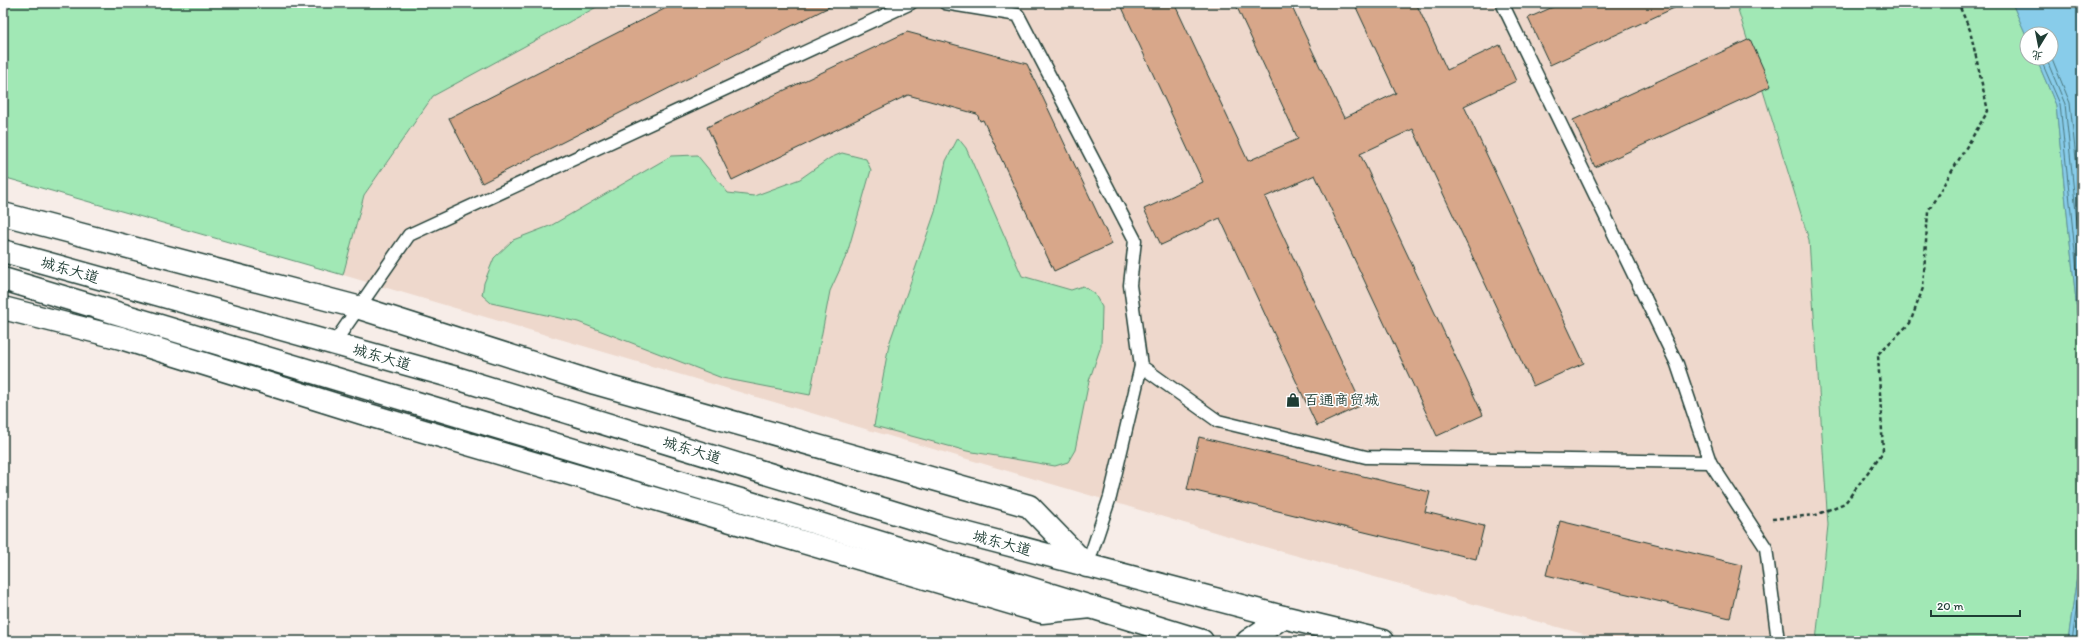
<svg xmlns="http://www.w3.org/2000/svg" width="2085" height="644" font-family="Itim,'LXGW WenKai TC',sans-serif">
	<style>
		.built { fill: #eed8cc }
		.green { fill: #a1e8b5; stroke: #609274 }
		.water { fill: #88ccea; stroke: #5e93a1 }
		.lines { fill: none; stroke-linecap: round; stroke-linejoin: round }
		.shore { stroke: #49767d; stroke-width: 1 }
		.building { fill: #d8a78a; stroke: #1f3d34 }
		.lane-casing { stroke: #1f3d34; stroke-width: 15 }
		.secondary-casing { stroke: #1f3d34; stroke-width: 25 }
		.primary-casing { stroke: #1f3d34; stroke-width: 25 }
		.path { stroke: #1f3d34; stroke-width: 2.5; stroke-dasharray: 4 3; stroke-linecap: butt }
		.lane { stroke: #fff; stroke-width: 12 }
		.secondary { stroke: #fff; stroke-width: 22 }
		.primary { stroke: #fff; stroke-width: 22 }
		.labels { text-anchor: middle; stroke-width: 3; stroke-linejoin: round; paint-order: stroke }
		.street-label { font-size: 15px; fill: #1f3d34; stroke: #fff }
		.poi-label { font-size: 15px; fill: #1f3d34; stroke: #fff; text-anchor: start }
	</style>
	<rect width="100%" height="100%" fill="#f7ede8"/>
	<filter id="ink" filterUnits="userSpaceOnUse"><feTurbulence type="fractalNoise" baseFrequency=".025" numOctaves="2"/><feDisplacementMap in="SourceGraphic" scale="8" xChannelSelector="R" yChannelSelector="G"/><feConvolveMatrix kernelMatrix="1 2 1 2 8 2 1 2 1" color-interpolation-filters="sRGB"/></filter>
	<g filter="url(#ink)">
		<!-- built -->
		<path class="built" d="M604,3H1736L1809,240L1828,525L1816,641H1609L1272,549L343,275L364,195L433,96Z"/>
		<!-- green -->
		<g class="green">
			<path d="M3,3H604L433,96L364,195L343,275L3,177Z"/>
			<path d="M1736,3H2012L2027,37V58H2036L2056,105L2082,360V539L2068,641H1816L1828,525L1809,240Z"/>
			<path d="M958,138L966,148L1022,276L1071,290L1083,286L1094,293L1102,307L1101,346L1089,381L1075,450L1068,462L1055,466L967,451L874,426L889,344L935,212L946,161Z"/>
			<path d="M842,153L866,159L871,170L847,254L830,291L810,395L722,378L578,322L491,303L482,295L484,283L494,258L513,240L552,225L671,156L697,155L728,193L754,196L800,179L830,158Z"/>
		</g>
		<!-- water -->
		<g class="water">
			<path d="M2012,3H2082V360L2056,105L2036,58H2051V34H2027V37Z"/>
			<path d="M2082,539V641H2068Z"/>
		</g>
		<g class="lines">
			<!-- shore -->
			<g class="shore">
				<path d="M2051,56L2070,103L2082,214"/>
				<path d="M2040,58L2060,104L2082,321"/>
				<path d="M2046,58L2065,104L2082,272"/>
				<path d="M2072,641L2082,568"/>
			</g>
		</g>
		<!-- building -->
		<g class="building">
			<path d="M676,3H837L482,183L449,118Z"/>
			<path d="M1120,3H1174L1248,161L1298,139L1235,3H1290L1344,118L1396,93L1354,3H1416L1447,70L1500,45L1516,81L1464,106L1584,363L1533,386L1413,129L1360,154L1483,415L1437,436L1315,175L1265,197L1362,405L1317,426L1220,218L1161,245L1144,209L1203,182Z"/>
			<path d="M1562,3H1685L1550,65L1528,18Z"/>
			<path d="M907,32L1027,64L1112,244L1054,271L983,120L980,121L977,114L908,95L732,180L707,127Z"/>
			<path d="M1750,39L1771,86L1595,167L1573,120Z"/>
			<path d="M1199,437L1430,492L1425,512L1484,526L1476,559L1187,489Z"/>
			<path d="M1560,521L1742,565L1730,618L1546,575Z"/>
		</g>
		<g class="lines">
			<defs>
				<g id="lane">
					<path d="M945,3L1018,15L1135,240L1130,285L1141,366"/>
					<path d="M1502,3L1677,364L1710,462"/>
					<path d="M334,343L409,235L911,3"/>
					<path d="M1087,566L1110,497L1141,366L1218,421L1366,457L1710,462L1766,548L1778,641"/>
				</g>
				<g id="secondary">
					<path d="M3,214L357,307L595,383L1029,506L1087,566"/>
					<path d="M3,308L121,338L362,413L1042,612L1091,607"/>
					<path d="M1248,641L1283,617"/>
				</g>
				<g id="primary">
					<path d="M3,251L453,377L938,526L1283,617L1383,641"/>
					<path d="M3,279L744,501L1202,641"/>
				</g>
			</defs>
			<!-- lane casing -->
			<use href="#lane" class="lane-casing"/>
			<!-- secondary casing -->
			<use href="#secondary" class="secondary-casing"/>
			<!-- primary casing -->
			<use href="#primary" class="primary-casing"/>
			<!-- path -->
			<path class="path" d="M1772,519L1816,515L1845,503L1883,452L1878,354L1910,323L1923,288L1928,211L1988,111L1970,30L1958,3"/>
			<!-- lane -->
			<use href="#lane" class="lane"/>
			<!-- secondary -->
			<use href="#secondary" class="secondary"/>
			<!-- primary -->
			<use href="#primary" class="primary"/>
		</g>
	</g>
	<!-- icons -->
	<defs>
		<symbol id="shop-bare" viewBox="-9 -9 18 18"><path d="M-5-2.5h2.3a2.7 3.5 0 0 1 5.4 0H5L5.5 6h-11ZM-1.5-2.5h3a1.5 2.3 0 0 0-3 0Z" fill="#1f3d34" stroke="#fff" stroke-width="2.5" paint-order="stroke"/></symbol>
	</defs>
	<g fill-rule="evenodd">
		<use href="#shop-bare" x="1283" y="390" width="20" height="20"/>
	</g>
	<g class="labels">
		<!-- street labels -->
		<g class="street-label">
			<text transform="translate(70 270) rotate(16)" y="5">城东大道</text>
			<text transform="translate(382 357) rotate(16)" y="5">城东大道</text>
			<text transform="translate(692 450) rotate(17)" y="5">城东大道</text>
			<text transform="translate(1002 543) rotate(15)" y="5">城东大道</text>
		</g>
		<!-- poi labels -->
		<g class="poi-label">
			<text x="1304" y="405">百通商贸城</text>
		</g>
	</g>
	<!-- margin -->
	<rect width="2085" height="644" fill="none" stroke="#fff" stroke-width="16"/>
	<rect x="8" y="8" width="2069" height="628" fill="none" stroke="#1f3d34" stroke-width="1.5" filter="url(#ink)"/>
	<!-- north arrow -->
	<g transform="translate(2039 46) rotate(190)"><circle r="19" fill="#ffffff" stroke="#a5b1ae"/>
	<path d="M0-3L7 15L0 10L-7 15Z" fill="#1f3d34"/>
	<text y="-6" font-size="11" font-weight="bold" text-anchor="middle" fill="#1f3d34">北</text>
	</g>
	<!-- scale -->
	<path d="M1931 610v6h89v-6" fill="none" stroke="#1f3d34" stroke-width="2"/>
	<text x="1937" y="610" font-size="12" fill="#1f3d34" stroke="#ffffff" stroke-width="3" paint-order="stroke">20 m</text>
</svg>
